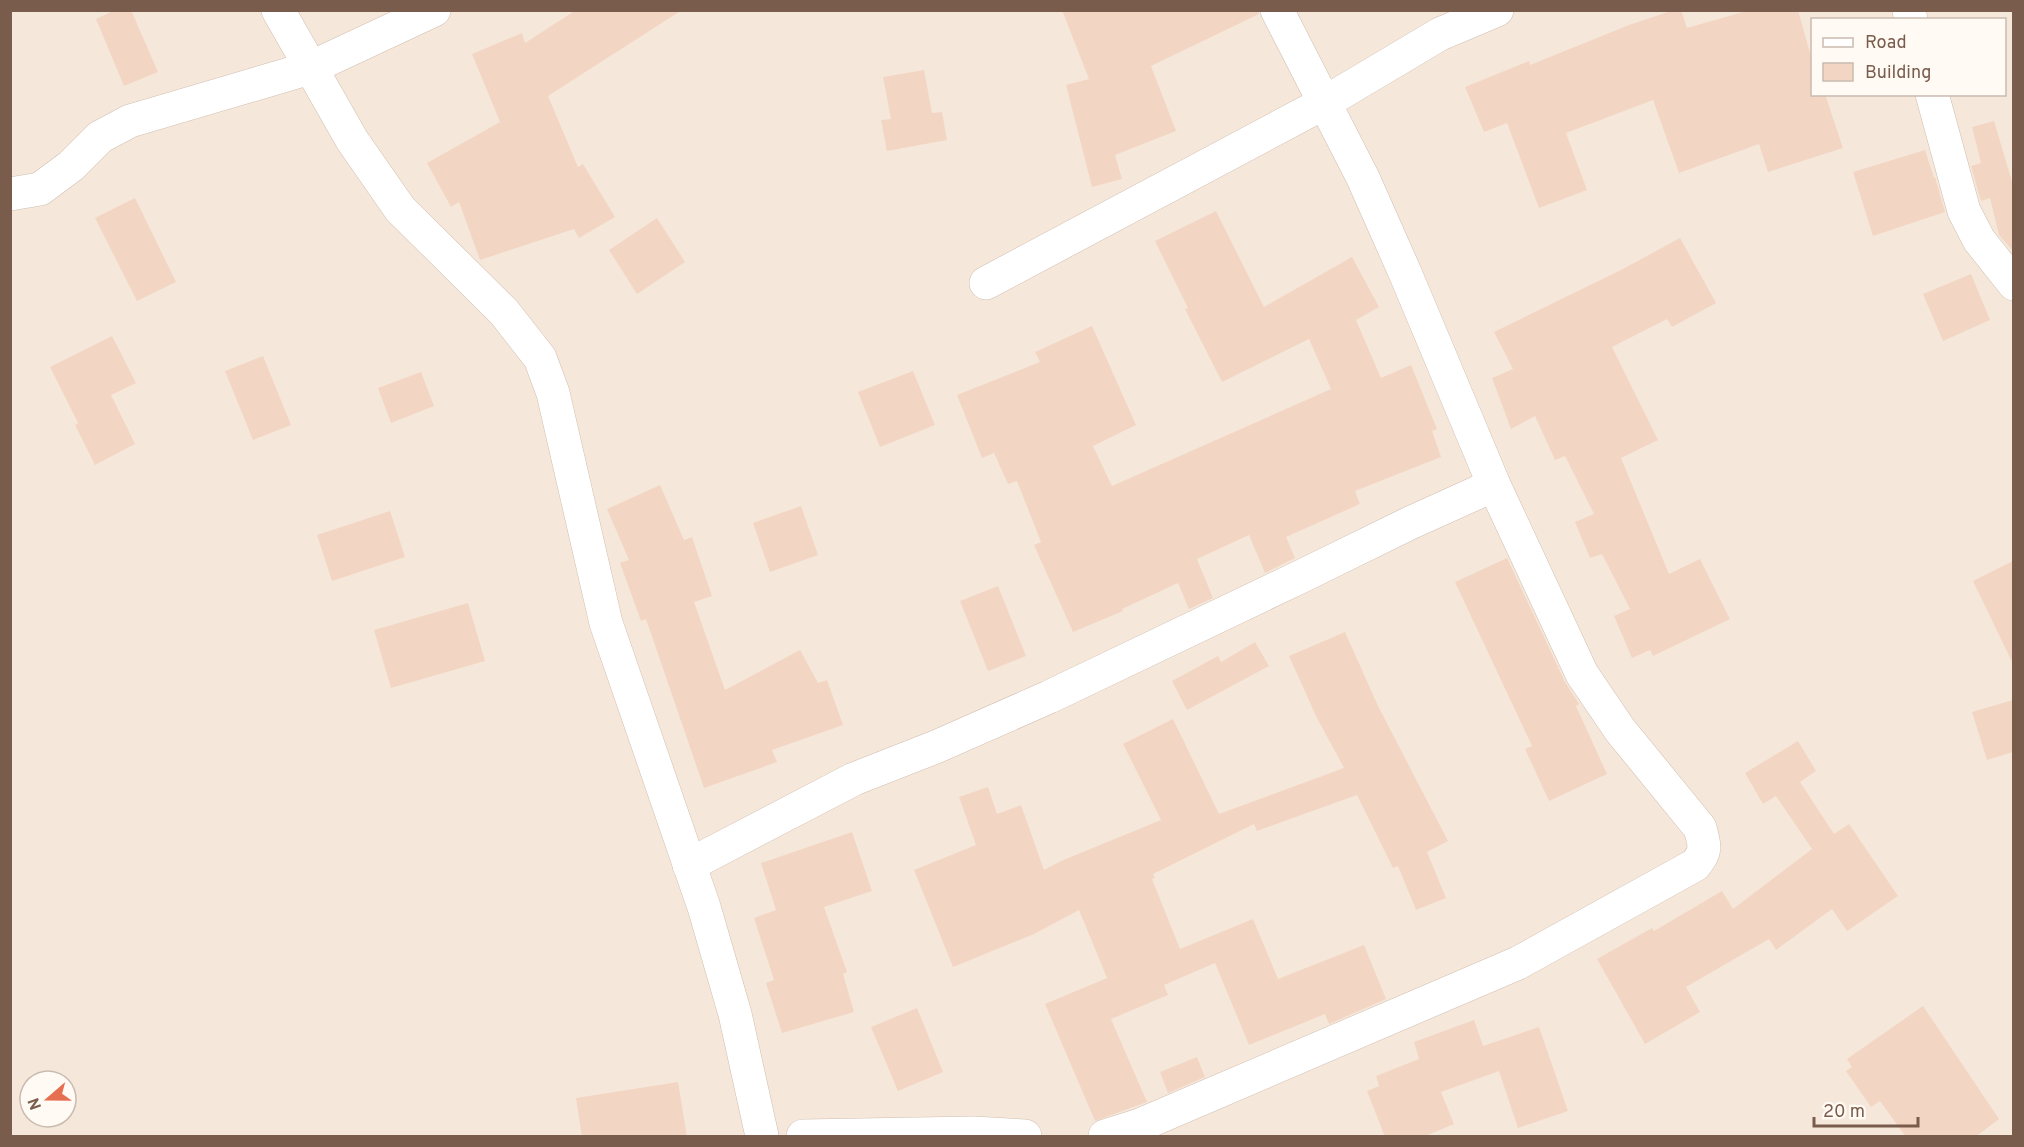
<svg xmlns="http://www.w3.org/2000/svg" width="2024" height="1147" font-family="Overpass,sans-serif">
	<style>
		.residential { fill: #f5e8da; fill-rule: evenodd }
		.building { fill: #f3d5c3 }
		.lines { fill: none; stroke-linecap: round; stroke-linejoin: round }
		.minor-casing { stroke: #d1beb0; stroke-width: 34 }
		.minor { stroke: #fff; stroke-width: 33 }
	</style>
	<rect width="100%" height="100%" fill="#fdf6ec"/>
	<!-- residential -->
	<path class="residential" d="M11,11H2013V1136H11ZM1812,20H2004V94H1812ZM30,1081H66V1117H30Z"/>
	<!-- building -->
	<g class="building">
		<path d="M115,10H131L158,72L124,86L96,19Z"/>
		<path d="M576,10H682L548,96L578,167L583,164L615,217L579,238L574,229L480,260L459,202L451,207L427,163L500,122L472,54L522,33L525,43Z"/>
		<path d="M1062,10H1258L1259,14L1151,66L1176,131L1115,155L1122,179L1092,187L1066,85L1089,79Z"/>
		<path d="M1674,10H1681L1687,28L1750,10H1798L1812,60V94H1825L1843,148L1768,172L1759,144L1679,173L1653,100L1566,133L1587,190L1539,208L1507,123L1484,132L1465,87L1529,61L1530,65L1629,25Z"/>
		<path d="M924,70L932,113L942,112L947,140L887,151L881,120L891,119L883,77Z"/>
		<path d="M1994,121L2013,185V251L1999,235L1990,198L1981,201L1971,166L1981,163L1972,127Z"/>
		<path d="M1925,150L1934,178L1935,177L1945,212L1873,236L1853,172Z"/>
		<path d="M135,198L176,282L137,301L95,218Z"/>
		<path d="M1216,211L1264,307L1352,257L1379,307L1356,320L1381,378L1411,365L1437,429L1432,431L1441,457L1355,491L1360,504L1286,537L1295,558L1265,573L1249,535L1197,559L1213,598L1189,609L1178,583L1122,609L1123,611L1073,632L1034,545L1041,542L1017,481L1008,484L994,453L982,458L957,395L1040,362L1035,352L1092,326L1136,425L1093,446L1112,486L1331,389L1309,339L1222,382L1185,309L1188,308L1155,241Z"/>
		<path d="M657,218L685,262L637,294L609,250Z"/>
		<path d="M1680,238L1716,303L1672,327L1667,319L1612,347L1658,440L1621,458L1669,574L1700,559L1730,619L1653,656L1650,650L1632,658L1614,616L1630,609L1602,554L1590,558L1575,522L1594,514L1565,456L1555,460L1535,416L1511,429L1492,378L1513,369L1494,332L1621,270Z"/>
		<path d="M1971,274L1990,320L1943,341L1923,294Z"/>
		<path d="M112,336L136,383L111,395L135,444L95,465L75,425L78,423L50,367Z"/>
		<path d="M263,356L291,425L253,440L225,371Z"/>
		<path d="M913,371L935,425L880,447L858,392Z"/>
		<path d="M421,372L434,406L391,423L378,388Z"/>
		<path d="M660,485L684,540L692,537L712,596L694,602L725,690L800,650L818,683L827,680L843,725L772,750L777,762L704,788L646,619L641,621L620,563L629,560L607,509Z"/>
		<path d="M801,506L818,555L770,572L753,523Z"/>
		<path d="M390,511L405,557L332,581L317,535Z"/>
		<path d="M1507,558L1565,682L1579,704L1576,706L1607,774L1549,801L1525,749L1532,746L1455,582Z"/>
		<path d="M2013,561V664L1973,581Z"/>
		<path d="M998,586L1026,656L988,671L960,601Z"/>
		<path d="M468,603L485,661L391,688L374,630Z"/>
		<path d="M1345,632L1378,706L1448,841L1427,852L1446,898L1416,910L1398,866L1393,868L1357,795L1257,831L1254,824L1153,874L1155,878L1152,879L1180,949L1253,919L1278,979L1364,945L1386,999L1329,1024L1325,1014L1249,1045L1215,963L1164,985L1168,995L1111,1019L1147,1102L1095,1121L1045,1004L1107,978L1079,910L1034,934L953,967L914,870L976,845L959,797L988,787L997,814L1021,805L1044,870L1061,861L1161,820L1123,744L1173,719L1219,814L1344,768L1316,716L1289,656Z"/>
		<path d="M1255,642L1269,666L1187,710L1172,681L1218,656L1221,662Z"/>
		<path d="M2013,700V752L1987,760L1972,712Z"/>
		<path d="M1798,741L1816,771L1800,782L1834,834L1849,824L1898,896L1847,931L1832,909L1776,950L1769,939L1686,987L1700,1012L1645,1044L1597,959L1652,928L1654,931L1722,891L1733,909L1812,849L1776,796L1763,804L1745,773Z"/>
		<path d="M852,832L872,891L824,907L847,972L843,974L854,1012L782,1033L766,983L774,980L754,918L776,910L761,863Z"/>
		<path d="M1923,1006L1999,1119L1975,1137H1906L1880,1101L1871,1107L1846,1071L1852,1067L1847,1059Z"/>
		<path d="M917,1008L943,1072L898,1091L871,1027Z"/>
		<path d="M1474,1020L1483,1046L1539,1027L1568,1111L1518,1128L1499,1071L1441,1092L1454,1124L1423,1137H1385L1367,1091L1379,1086L1376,1076L1419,1059L1414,1042Z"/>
		<path d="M1197,1057L1205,1077L1168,1093L1160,1072Z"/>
		<path d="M678,1082L687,1137H582L576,1098Z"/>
	</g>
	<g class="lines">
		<defs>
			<g id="minor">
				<path d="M278,10L352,140L400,209L504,312L540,358L553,393L606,623L704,907L735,1014L762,1136"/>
				<path d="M1909,10L1911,20"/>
				<path d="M1932,94L1964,211L1979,240L2014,284"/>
				<path d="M10,194L40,189L71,166L100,137L130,121L310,68L434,10"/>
				<path d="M986,283L1324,103L1440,34L1497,10"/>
				<path d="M689,865L854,779L938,746L1049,697L1302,576L1410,523L1494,485"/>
				<path d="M803,1136L973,1133L1025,1136"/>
				<path d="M1105,1136L1140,1125L1518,963L1695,865C1707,851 1705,846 1700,828L1620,730L1582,674L1494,485L1406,275L1363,178L1277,10"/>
			</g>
		</defs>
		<!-- minor casing -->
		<use href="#minor" class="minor-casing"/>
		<!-- minor -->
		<use href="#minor" class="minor"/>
	</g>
	<!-- border -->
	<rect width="2024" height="1147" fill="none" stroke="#7a5c4d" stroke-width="24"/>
	<!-- legend -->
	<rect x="1811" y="18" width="195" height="78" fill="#fffaf3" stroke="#cabbb1" stroke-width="1.5"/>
	<rect x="1823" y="38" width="30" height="9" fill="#ffffff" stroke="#cabbb1" stroke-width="1.5"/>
	<text x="1865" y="48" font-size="18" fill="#7a5c4d">Road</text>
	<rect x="1823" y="63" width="30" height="18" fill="#f3d5c3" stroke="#cabbb1" stroke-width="1.5"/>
	<text x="1865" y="78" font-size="18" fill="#7a5c4d">Building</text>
	<!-- north arrow -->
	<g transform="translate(48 1099) rotate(250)"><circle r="28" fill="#fffaf3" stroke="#cabbb1" stroke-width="1.5"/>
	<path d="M0-4.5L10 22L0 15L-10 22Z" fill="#e76f51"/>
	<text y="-9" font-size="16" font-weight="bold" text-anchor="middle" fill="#7a5c4d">N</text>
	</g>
	<!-- scale -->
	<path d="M1814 1117v9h104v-9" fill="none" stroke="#7a5c4d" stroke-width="3"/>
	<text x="1823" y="1117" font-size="18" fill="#7a5c4d" stroke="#fffaf3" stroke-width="4.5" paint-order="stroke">20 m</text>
</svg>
